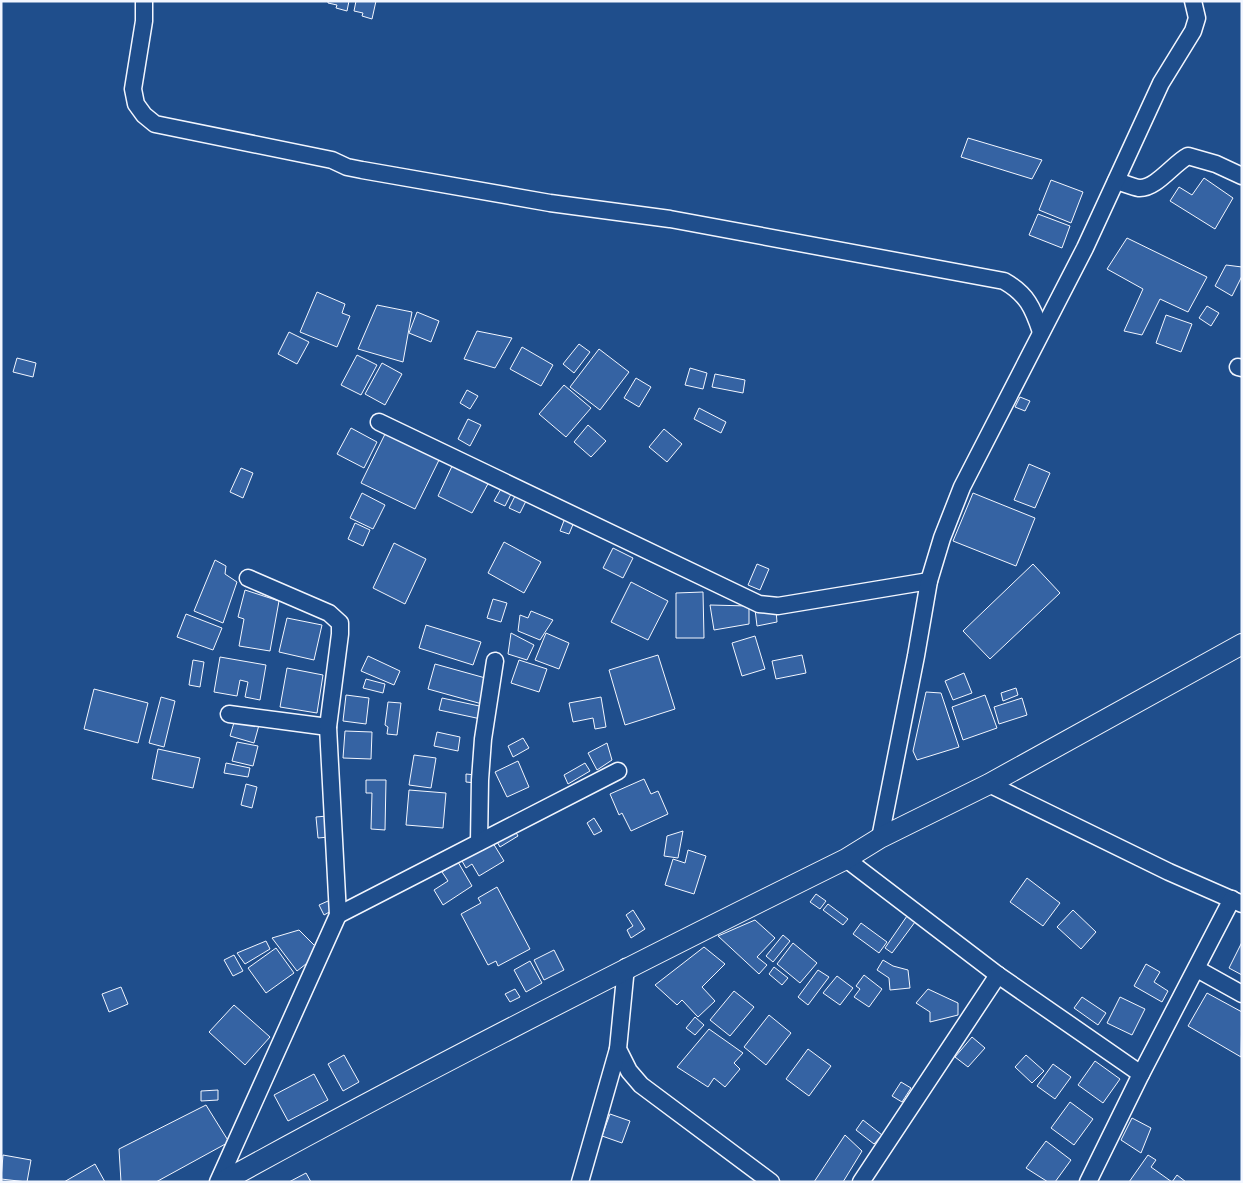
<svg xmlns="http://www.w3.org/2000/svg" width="1243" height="1183" font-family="Lato,sans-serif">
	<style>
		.building { fill: #3563a3; stroke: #f2f6ff }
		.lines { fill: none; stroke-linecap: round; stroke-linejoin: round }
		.minor-casing { stroke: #f2f6ff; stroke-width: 19 }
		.tertiary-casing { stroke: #f2f6ff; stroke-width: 22 }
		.minor { stroke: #1f4e8c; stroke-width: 16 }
		.tertiary { stroke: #1f4e8c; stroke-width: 20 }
	</style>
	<rect width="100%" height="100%" fill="#1f4e8c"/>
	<!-- building -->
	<g class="building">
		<path d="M328,1H349L347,11L336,8L337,5L328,3Z"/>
		<path d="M356,1H376L372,19L362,16L363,13L354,11Z"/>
		<path d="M968,138L1042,160L1032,179L961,157Z"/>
		<path d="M1204,178L1233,198L1215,229L1170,201L1179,187L1192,195Z"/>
		<path d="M1051,180L1083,192L1071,223L1039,210Z"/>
		<path d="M1038,214L1070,226L1062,248L1029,235Z"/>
		<path d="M1127,238L1207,277L1188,312L1160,299L1142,335L1124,331L1143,289L1107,269Z"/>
		<path d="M1226,265L1242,267V276L1232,296L1215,286Z"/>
		<path d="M317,292L345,304L342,313L350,316L337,347L300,332Z"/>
		<path d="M377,305L412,312L403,362L358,349Z"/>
		<path d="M1207,306L1219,313L1211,326L1199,318Z"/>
		<path d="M417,312L439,321L431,342L409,333Z"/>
		<path d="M1166,315L1192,324L1181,352L1156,343Z"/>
		<path d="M477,331L512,338L495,368L464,359Z"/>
		<path d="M289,332L309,342L297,364L278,354Z"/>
		<path d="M579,344L590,352L574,373L563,364Z"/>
		<path d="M522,347L553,365L541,386L510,369Z"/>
		<path d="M599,349L629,372L600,410L570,387Z"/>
		<path d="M357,355L377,365L361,395L341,385Z"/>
		<path d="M17,358L36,363L33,377L13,372Z"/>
		<path d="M382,363L402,374L385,405L365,394Z"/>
		<path d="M690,368L707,373L703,389L685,385Z"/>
		<path d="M715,374L745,380L743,393L712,387Z"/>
		<path d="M636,378L651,387L639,407L624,398Z"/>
		<path d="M564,385L591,408L566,437L539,414Z"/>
		<path d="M467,390L478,396L470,409L460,403Z"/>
		<path d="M1020,397L1030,401L1025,411L1015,407Z"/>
		<path d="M699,408L726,422L721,433L694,419Z"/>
		<path d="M468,419L481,425L470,446L458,439Z"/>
		<path d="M588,425L606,441L591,457L574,442Z"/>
		<path d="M351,428L377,442L364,468L337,454Z"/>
		<path d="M664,429L682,444L667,462L649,447Z"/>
		<path d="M386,432L440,458L415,509L361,483Z"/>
		<path d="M453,464L489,482L472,513L438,496Z"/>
		<path d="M1029,464L1050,473L1035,508L1014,500Z"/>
		<path d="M241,468L253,473L243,498L230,492Z"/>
		<path d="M502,487L512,492L505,506L494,501Z"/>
		<path d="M517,492L528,497L520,513L509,508Z"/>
		<path d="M362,493L385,505L373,529L350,518Z"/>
		<path d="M973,493L1035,518L1016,566L953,541Z"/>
		<path d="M565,518L574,522L569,534L560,531Z"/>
		<path d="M355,523L370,530L363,546L348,539Z"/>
		<path d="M504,542L541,562L524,593L488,573Z"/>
		<path d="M394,543L426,559L405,604L373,588Z"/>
		<path d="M613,548L633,558L623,578L603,568Z"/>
		<path d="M215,560L226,566L225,574L237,582L223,623L194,611Z"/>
		<path d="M757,564L769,569L760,590L748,585Z"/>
		<path d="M1033,564L1060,593L990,659L963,631Z"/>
		<path d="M631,582L668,601L648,640L611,622Z"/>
		<path d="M245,590L279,601L270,651L239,646L244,619L238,617Z"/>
		<path d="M703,592L704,638H676V593Z"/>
		<path d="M493,599L507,603L501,622L487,618Z"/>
		<path d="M710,605L749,606V624L714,630Z"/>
		<path d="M755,609L776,610L777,622L757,626Z"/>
		<path d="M531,611L553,620L540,640L518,631L520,615L528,618Z"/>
		<path d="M186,614L222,628L213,650L177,637Z"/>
		<path d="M287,618L322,625L314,660L279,652Z"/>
		<path d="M426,625L481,642L473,665L419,648Z"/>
		<path d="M511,633L534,645L527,660L508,654Z"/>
		<path d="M546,633L569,643L559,669L535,660Z"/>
		<path d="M755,636L765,669L742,676L732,643Z"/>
		<path d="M658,655L675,709L625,725L609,670Z"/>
		<path d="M802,655L806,673L776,679L772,661Z"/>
		<path d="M368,656L400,671L394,685L361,671Z"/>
		<path d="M220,657L266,665L260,700L245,697L248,682L240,680L237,696L214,692Z"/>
		<path d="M193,660L204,662L200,687L189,685Z"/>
		<path d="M519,660L547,669L539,692L511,683Z"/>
		<path d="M435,664L489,679L482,704L428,689Z"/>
		<path d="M287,668L323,675L317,713L280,707Z"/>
		<path d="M964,673L972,693L953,700L945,681Z"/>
		<path d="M366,679L385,684L383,693L363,688Z"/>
		<path d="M1016,688L1018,695L1003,701L1001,693Z"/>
		<path d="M94,689L148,703L138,743L84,729Z"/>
		<path d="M926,692L941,693L959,747L917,760L913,751Z"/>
		<path d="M346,695L369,698L366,724L343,721Z"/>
		<path d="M985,695L997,728L963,740L952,707Z"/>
		<path d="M161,697L175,701L164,747L149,743Z"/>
		<path d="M601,697L606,727L595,729L593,718L573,722L569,703Z"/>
		<path d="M442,698L484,707L481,719L439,710Z"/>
		<path d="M1022,698L1027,715L999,724L994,707Z"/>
		<path d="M388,702L401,703L397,735L387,734L388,727L385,725Z"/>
		<path d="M235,719L259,725L254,743L230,736Z"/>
		<path d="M345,731L372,732L371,759L343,758Z"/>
		<path d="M437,732L460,737L458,751L434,746Z"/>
		<path d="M523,738L529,748L513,757L508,746Z"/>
		<path d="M237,742L258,746L253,766L232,761Z"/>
		<path d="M607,743L612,760L597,770L588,753Z"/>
		<path d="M158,749L200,758L193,788L152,779Z"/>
		<path d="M414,755L436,758L431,788L409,785Z"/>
		<path d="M518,761L529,787L507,797L495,772Z"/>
		<path d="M226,763L250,768L248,777L224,773Z"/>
		<path d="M585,763L590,771L568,784L564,775Z"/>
		<path d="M466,774L476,775V783L466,782Z"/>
		<path d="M644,779L651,794L658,791L668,814L631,831L622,813L619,815L610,794Z"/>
		<path d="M366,780H386L385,830L371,829L372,793H366Z"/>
		<path d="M246,784L257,787L252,808L241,805Z"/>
		<path d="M409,790L446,793L443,828L406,825Z"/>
		<path d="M327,816L329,837L318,838L316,817Z"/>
		<path d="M594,818L602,831L594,835L587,823Z"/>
		<path d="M514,829L518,836L500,847L496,840Z"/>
		<path d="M683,831L678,858L664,856L667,836Z"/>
		<path d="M493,843L504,861L479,876L472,864L466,868L462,861Z"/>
		<path d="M688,850L706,856L694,894L665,885L673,859L685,863Z"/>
		<path d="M458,862L472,886L443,905L434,890L448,881L442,872Z"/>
		<path d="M1027,878L1060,903L1043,926L1010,902Z"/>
		<path d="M497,887L530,949L498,966L496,961L488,965L461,914L481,903L478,898Z"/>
		<path d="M816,894L826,901L820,909L810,902Z"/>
		<path d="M328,901L333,910L324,915L319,905Z"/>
		<path d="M828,904L848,919L843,925L823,910Z"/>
		<path d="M633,910L645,929L631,938L627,930L633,926L626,915Z"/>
		<path d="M1073,910L1096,932L1081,949L1057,927Z"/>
		<path d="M907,916L915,922L892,953L885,948Z"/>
		<path d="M755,920L775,938L757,957L767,965L759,974L718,936Z"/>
		<path d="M861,923L887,942L879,953L853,934Z"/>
		<path d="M299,930L317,948L311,960L297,971L272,938Z"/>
		<path d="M783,935L790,941L773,962L766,956Z"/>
		<path d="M266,941L270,949L245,964L237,953Z"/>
		<path d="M1242,942V975L1229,968Z"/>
		<path d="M793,943L817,963L800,983L777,964Z"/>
		<path d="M704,947L725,964L702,987L715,1001L698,1017L682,1000L677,1005L655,985Z"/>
		<path d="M276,948L294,973L266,993L248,968Z"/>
		<path d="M554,950L564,970L544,980L534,960Z"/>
		<path d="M234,955L243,971L233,976L224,960Z"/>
		<path d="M883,960L893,966L908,970L910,988L890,990L889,978L877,970Z"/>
		<path d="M530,961L542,983L526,992L514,970Z"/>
		<path d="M1146,964L1160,972L1154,982L1168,991L1162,1002L1134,986Z"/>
		<path d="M774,967L788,978L782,985L769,974Z"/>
		<path d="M818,970L829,977L808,1005L798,997Z"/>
		<path d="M864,975L882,989L869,1007L854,997L860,989L856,986Z"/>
		<path d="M837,976L853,988L840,1005L823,993Z"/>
		<path d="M121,987L128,1004L109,1012L102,994Z"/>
		<path d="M515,989L520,997L510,1002L505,994Z"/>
		<path d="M928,989L958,1003V1015L930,1022V1012L916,1003Z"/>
		<path d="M734,991L754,1007L730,1036L710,1020Z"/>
		<path d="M1207,993L1242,1012L1241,1057L1188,1026Z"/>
		<path d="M1082,997L1106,1013L1098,1025L1074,1008Z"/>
		<path d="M1120,997L1145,1009L1132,1035L1107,1023Z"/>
		<path d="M234,1005L270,1037L245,1065L209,1032Z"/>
		<path d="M769,1015L791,1033L766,1065L744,1047Z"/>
		<path d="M695,1017L704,1025L695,1035L686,1028Z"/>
		<path d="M709,1029L743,1053L734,1063L740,1069L725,1087L714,1078L708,1087L677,1067Z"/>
		<path d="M972,1037L985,1048L968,1067L955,1057Z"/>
		<path d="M808,1049L831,1066L809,1096L786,1079Z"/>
		<path d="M344,1055L359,1082L343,1091L328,1064Z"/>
		<path d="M1026,1055L1044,1071L1032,1083L1015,1067Z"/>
		<path d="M1095,1061L1120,1079L1103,1103L1078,1085Z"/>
		<path d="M1053,1064L1071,1077L1055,1099L1037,1086Z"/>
		<path d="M314,1074L328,1100L288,1121L274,1095Z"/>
		<path d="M901,1082L911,1088L902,1102L892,1096Z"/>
		<path d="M218,1090V1100L201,1101V1091Z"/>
		<path d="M1070,1102L1093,1119L1074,1145L1051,1128Z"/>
		<path d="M206,1105L229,1142L156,1182H121L119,1149Z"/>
		<path d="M610,1114L630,1121L622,1143L602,1136Z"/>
		<path d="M1132,1118L1151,1128L1141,1153L1121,1140Z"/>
		<path d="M863,1120L882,1135L874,1144L856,1130Z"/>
		<path d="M845,1135L862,1151L843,1182H814Z"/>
		<path d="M1046,1141L1071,1160L1055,1182H1048L1026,1168Z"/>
		<path d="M3,1155L31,1160L27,1182L1,1179Z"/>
		<path d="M1148,1155L1156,1160L1151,1167L1172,1182H1129Z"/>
		<path d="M95,1164L105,1182H64Z"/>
		<path d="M306,1173L311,1182H289Z"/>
		<path d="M1177,1175L1186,1182H1172Z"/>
	</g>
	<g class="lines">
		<defs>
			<g id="minor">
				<path d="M144,1V21L133,89L136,104L144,115L155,124L332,160L347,167L362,170L550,203L670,219L1004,281C1027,294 1033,308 1041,332"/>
				<path d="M1116,181C1124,183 1132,187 1139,188C1156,189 1174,163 1188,156L1216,164L1242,176"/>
				<path d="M1238,367L1242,368"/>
				<path d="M379,422L759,604L778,606L929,581"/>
				<path d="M229,714L328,727"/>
				<path d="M989,784L1169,872L1242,904"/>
				<path d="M880,838L916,656L929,581L942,538L962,487L1085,248L1161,83L1193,31L1197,18L1193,1"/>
				<path d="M479,842L480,780L483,739L495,661"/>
				<path d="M846,859L998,975L1141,1074"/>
				<path d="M338,915L618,771"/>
				<path d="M626,967L618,1049L629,1071L641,1085L771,1182"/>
				<path d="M1197,969L1242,994"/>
				<path d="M218,1182L338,915L328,727L340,634V623L329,613L248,578"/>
				<path d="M580,1182L618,1049"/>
				<path d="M861,1182L998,975"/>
				<path d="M1088,1182L1141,1074L1232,899"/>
			</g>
			<path id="tertiary" d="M222,1182C427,1069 636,963 846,859L880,838L989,784L1242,644"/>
		</defs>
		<!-- minor casing -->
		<use href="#minor" class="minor-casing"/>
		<!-- tertiary casing -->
		<use href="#tertiary" class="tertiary-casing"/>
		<!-- minor -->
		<use href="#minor" class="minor"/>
		<!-- tertiary -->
		<use href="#tertiary" class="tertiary"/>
	</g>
	<!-- border -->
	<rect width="1243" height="1183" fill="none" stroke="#f2f6ff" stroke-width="5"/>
</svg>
